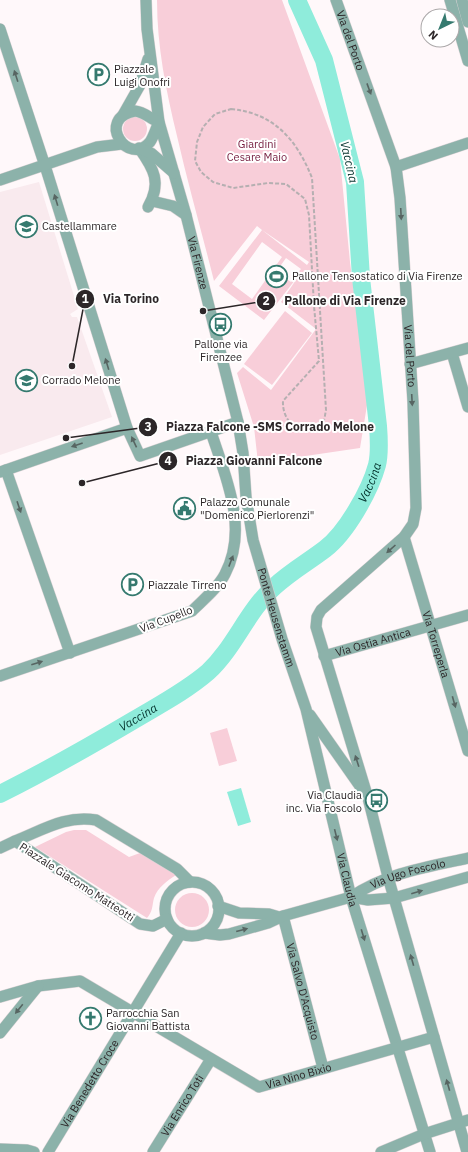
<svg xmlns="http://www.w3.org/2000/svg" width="468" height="1152" font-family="'IBM Plex Sans',sans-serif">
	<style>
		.built { fill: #f9eaee }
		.green { fill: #f8ced9; fill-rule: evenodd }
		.water { fill: #8fecdb }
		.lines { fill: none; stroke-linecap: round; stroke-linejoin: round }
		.river { stroke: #8fecdb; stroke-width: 18 }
		.minor-casing { stroke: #d9d2d4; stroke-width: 12 }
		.path { stroke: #b5afb1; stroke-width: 2; stroke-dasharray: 4 2; stroke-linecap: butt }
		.minor { stroke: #8cb2aa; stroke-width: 11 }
		.oneway { fill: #576562 }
		.labels { text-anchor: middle; stroke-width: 4; stroke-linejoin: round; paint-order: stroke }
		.street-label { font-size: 11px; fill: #2c2628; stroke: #fff }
		.poi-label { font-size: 11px; fill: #2c2628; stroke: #fff; text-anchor: start }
		.park-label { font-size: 11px; fill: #772042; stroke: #fff }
		.water-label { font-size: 12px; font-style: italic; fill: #02312b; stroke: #fff }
		.leader { fill: none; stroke: #2c2628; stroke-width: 1.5 }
		.callout-dot { fill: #2c2628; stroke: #fff; stroke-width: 1.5 }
		.mark-label { font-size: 12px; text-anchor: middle; font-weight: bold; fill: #fff }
		.callout-label { font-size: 12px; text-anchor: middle; font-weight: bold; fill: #2c2628; stroke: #fff; stroke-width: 4; stroke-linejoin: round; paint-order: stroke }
	</style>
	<rect width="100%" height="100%" fill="#fff8fa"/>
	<!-- built -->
	<path class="built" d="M39,182L78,309L70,314L72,317H77L112,417L0,455V192Z"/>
	<!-- green -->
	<g class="green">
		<path d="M157,0H282L340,159L350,262L368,399L360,448L258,463L254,427L237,373L243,367L271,390L316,329L281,302L302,271L264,320L219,286L262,230L257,226L214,281C202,233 188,184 177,136C166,90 157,47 157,0ZM262,230L309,262L307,265ZM262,242L282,257L252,299L232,284ZM286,258L301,269L291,282L276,272Z"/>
		<circle cx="135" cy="129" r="12"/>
		<path d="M285,311L312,333L272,385L244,364Z"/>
		<path d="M227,728L237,761L219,766L210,733Z"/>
		<path d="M74,830H86L129,857L140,853L176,875C167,881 158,887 154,898C152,906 153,911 147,918L35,847L66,832Z"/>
		<circle cx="192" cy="910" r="17"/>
	</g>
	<!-- water -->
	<path class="water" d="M241,788L251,822L238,826L227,792Z"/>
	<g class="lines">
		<!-- river -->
		<path class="river" id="s1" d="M0,794C46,771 90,746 134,720C159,705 186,691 208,672C235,647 247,611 274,587C290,572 308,562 325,549C346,533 370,491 377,465C380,453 379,439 378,426L361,278L355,182L324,60L297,0"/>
		<defs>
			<g id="minor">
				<path id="s2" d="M146,0L147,29L159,122L186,215L238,422L243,453L246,497L253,540L282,639L306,709L351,897L430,1152"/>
				<path id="s3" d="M336,0L396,167L400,198L413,402L416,508L413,524L404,537L321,610L317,617L316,627L368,798L388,877L467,1152"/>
				<path d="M450,0L468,61"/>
				<path d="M462,0L468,22"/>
				<path d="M0,29L47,172L127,428L140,456L238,422"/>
				<path d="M135,111C145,112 150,119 159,122C156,128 154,136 150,142C128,168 95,118 135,111Z"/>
				<path d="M123,115L140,85L148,59"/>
				<path d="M139,148C154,169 162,183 148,207"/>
				<path d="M141,149L151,153L174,173"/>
				<path d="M396,167L468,143"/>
				<path d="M0,180L97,147L122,144"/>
				<path d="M152,201L173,206L186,215"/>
				<path d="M452,353L468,407"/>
				<path d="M410,364L468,348"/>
				<path d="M6,470L70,653"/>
				<path d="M0,472L127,428"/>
				<path id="s4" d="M404,537L468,751"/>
				<path id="s5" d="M324,656L468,615"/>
				<path d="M0,676L192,611C203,600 218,588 225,574C249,528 226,478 211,432"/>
				<path d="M310,715L362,789"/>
				<path d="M0,848L15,841"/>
				<circle cx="192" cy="909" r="27"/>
				<path id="s6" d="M351,897C386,873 427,867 468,858"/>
				<path d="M218,906L239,913L269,914L279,917"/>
				<path id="s7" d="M283,916L323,1068"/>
				<path d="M167,919L153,926L140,924L15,841C43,830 65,815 96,820L177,869L190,882"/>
				<path d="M204,933L220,935L229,934L268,923L283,916L351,897L368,900L394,898L468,877"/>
				<path id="s8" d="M0,997L38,986L80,981L259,1087L434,1037"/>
				<path d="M0,1033L38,986"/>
				<path d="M0,1149L27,1150L34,1152"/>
				<path id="s9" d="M48,1152L181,933"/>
				<path id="s10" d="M153,1152L211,1059"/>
				<path d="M381,1152L424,1134L468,1120"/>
			</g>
		</defs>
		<!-- minor casing -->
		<use href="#minor" class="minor-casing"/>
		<!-- path -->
		<path class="path" d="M231,109C274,113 297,140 312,178L326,410C325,414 325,419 323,422C320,426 316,427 312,429C295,434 282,418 283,401L319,361L314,306L309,215L305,199L286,184L268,183L233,188L213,182L201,172L195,161L197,142L203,127L215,114Z"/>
		<!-- minor -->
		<use href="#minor" class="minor"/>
	</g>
	<!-- one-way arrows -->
	<defs><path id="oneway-solid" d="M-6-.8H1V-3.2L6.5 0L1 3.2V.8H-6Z"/></defs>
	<g class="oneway">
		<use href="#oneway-solid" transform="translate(16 76) rotate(-108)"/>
		<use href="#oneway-solid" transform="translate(369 89) rotate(70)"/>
		<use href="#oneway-solid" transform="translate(56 200) rotate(-107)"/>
		<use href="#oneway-solid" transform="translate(401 214) rotate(87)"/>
		<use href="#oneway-solid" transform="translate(107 364) rotate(-107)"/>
		<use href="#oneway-solid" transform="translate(412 400) rotate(87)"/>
		<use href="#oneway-solid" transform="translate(134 442) rotate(-115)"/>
		<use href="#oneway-solid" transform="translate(77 445) rotate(161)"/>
		<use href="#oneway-solid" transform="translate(19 507) rotate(71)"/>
		<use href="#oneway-solid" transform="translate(391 549) rotate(138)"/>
		<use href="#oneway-solid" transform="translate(231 561) rotate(-69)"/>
		<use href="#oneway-solid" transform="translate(37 663) rotate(-18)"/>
		<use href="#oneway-solid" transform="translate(454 702) rotate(74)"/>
		<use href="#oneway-solid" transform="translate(357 761) rotate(-108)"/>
		<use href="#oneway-solid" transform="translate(336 835) rotate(76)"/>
		<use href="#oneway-solid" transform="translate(417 892) rotate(-16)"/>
		<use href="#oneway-solid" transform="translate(242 930) rotate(-15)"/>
		<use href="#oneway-solid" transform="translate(363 935) rotate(73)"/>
		<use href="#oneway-solid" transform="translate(412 960) rotate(-106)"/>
		<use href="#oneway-solid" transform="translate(19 1009) rotate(129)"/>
		<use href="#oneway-solid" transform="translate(448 1085) rotate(-106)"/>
	</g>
	<!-- icons -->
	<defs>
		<symbol id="parking-ring" viewBox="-11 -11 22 22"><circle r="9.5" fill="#fff" stroke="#357a6f" stroke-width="1.5"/><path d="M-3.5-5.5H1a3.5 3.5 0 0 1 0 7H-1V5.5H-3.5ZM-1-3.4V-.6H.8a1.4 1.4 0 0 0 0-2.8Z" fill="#357a6f"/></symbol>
		<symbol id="school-ring" viewBox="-11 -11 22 22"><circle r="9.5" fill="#fff" stroke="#357a6f" stroke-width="1.5"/><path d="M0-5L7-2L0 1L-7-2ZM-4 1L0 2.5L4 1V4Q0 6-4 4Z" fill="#357a6f"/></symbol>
		<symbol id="stadium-ring" viewBox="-11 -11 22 22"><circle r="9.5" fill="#fff" stroke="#357a6f" stroke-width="1.5"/><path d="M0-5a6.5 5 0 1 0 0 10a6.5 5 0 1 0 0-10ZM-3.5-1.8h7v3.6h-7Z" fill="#357a6f"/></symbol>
		<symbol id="bus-ring" viewBox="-11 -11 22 22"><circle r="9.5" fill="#fff" stroke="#357a6f" stroke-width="1.5"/><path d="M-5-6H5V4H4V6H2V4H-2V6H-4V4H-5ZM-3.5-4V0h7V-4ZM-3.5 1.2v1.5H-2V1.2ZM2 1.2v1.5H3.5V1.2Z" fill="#357a6f"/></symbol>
		<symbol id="university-ring" viewBox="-11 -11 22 22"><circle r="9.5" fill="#fff" stroke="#357a6f" stroke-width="1.5"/><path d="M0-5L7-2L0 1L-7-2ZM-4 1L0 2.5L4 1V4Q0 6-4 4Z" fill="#357a6f"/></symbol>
		<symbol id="civic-ring" viewBox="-11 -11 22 22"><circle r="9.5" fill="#fff" stroke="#357a6f" stroke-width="1.5"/><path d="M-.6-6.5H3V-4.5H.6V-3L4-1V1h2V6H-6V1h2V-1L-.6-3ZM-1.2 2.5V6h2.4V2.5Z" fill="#357a6f"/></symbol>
		<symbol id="church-ring" viewBox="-11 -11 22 22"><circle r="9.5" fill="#fff" stroke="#357a6f" stroke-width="1.5"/><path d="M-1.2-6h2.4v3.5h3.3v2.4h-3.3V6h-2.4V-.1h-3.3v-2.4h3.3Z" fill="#357a6f"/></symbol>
	</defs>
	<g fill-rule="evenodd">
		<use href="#parking-ring" x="86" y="62" width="25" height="25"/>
		<use href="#school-ring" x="14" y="214" width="25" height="25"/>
		<use href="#stadium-ring" x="264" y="264" width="25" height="25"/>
		<use href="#bus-ring" x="208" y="312" width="25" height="25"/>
		<use href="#university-ring" x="14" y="368" width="25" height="25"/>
		<use href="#civic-ring" x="172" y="496" width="25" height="25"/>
		<use href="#parking-ring" x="120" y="572" width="25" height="25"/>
		<use href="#bus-ring" x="364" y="788" width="25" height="25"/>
		<use href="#church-ring" x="78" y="1006" width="25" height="25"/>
	</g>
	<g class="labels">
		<!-- street labels -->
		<g class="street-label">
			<text dy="4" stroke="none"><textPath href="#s3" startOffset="43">Via del Porto</textPath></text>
			<text dy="4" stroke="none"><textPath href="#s2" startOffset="269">Via Firenze</textPath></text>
			<text dy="4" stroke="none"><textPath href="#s3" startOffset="367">Via del Porto</textPath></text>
			<text dy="4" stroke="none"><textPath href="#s2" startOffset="633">Ponte Heusenstamm</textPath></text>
			<text transform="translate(166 619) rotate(-21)" y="4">Via Cupello</text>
			<text dy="4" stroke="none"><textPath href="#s5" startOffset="51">Via Ostia Antica</textPath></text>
			<text dy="4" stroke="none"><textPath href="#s4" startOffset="112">Via Torreperla</textPath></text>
			<text dy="4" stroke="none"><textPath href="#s6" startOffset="62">Via Ugo Foscolo</textPath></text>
			<text dy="4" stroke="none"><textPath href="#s2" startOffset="905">Via Claudia</textPath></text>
			<text transform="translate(77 882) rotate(33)" y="4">Piazzale Giacomo Matteotti</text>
			<text dy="4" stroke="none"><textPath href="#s7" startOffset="78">Via Salvo D'Acquisto</textPath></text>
			<text dy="4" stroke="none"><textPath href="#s8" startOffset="331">Via Nino Bixio</textPath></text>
			<text dy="4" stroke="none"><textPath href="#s9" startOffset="80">Via Benedetto Croce</textPath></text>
			<text dy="4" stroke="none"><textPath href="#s10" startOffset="55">Via Enrico Toti</textPath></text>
		</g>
		<!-- poi labels -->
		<g class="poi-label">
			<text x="114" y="73">Piazzale<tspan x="114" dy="13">Luigi Onofri</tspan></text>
			<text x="42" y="230">Castellammare</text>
			<text x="292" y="280">Pallone Tensostatico di Via Firenze</text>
			<text x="221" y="348" text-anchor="middle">Pallone via<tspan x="221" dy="13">Firenzee</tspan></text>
			<text x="42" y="384">Corrado Melone</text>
			<text x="200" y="506">Palazzo Comunale<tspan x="200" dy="13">"Domenico Pierlorenzi"</tspan></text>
			<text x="148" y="589">Piazzale Tirreno</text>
			<text x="362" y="799" text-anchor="end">Via Claudia<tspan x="362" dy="13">inc. Via Foscolo</tspan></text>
			<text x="106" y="1017">Parrocchia San<tspan x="106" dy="13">Giovanni Battista</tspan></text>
		</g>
		<!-- park labels -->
		<g class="park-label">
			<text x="257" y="148">Giardini<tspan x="257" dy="13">Cesare Maio</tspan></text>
		</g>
		<!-- water labels -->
		<g class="water-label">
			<text transform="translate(349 162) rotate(77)" y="4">Vaccina</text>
			<text dy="4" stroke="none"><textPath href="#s1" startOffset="494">Vaccina</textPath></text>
			<text dy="4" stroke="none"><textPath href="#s1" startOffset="158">Vaccina</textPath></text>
		</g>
	</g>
	<!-- callouts -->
	<path class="leader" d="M72 366L85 299M203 311L266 301M66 438L148 427M82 483L168 461"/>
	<g class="callout-dot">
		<circle cx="72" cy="366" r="4"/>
		<circle cx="203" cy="311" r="4"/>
		<circle cx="66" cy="438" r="4"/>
		<circle cx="82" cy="483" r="4"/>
		<circle cx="85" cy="299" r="10"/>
		<circle cx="266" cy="301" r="10"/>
		<circle cx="148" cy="427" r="10"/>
		<circle cx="168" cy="461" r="10"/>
	</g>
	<g class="mark-label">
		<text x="85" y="303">1</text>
		<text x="266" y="305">2</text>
		<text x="148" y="431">3</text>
		<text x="168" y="465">4</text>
	</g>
	<g class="callout-label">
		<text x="131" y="303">Via Torino</text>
		<text x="345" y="305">Pallone di Via Firenze</text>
		<text x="270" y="431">Piazza Falcone -SMS Corrado Melone</text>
		<text x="254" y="465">Piazza Giovanni Falcone</text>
	</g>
	<!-- north arrow -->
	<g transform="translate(440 28) rotate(223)"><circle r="19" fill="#ffffff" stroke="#aba8a9"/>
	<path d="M0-3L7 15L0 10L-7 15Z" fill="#357a6f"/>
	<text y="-6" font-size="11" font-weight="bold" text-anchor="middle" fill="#2c2628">N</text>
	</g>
</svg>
